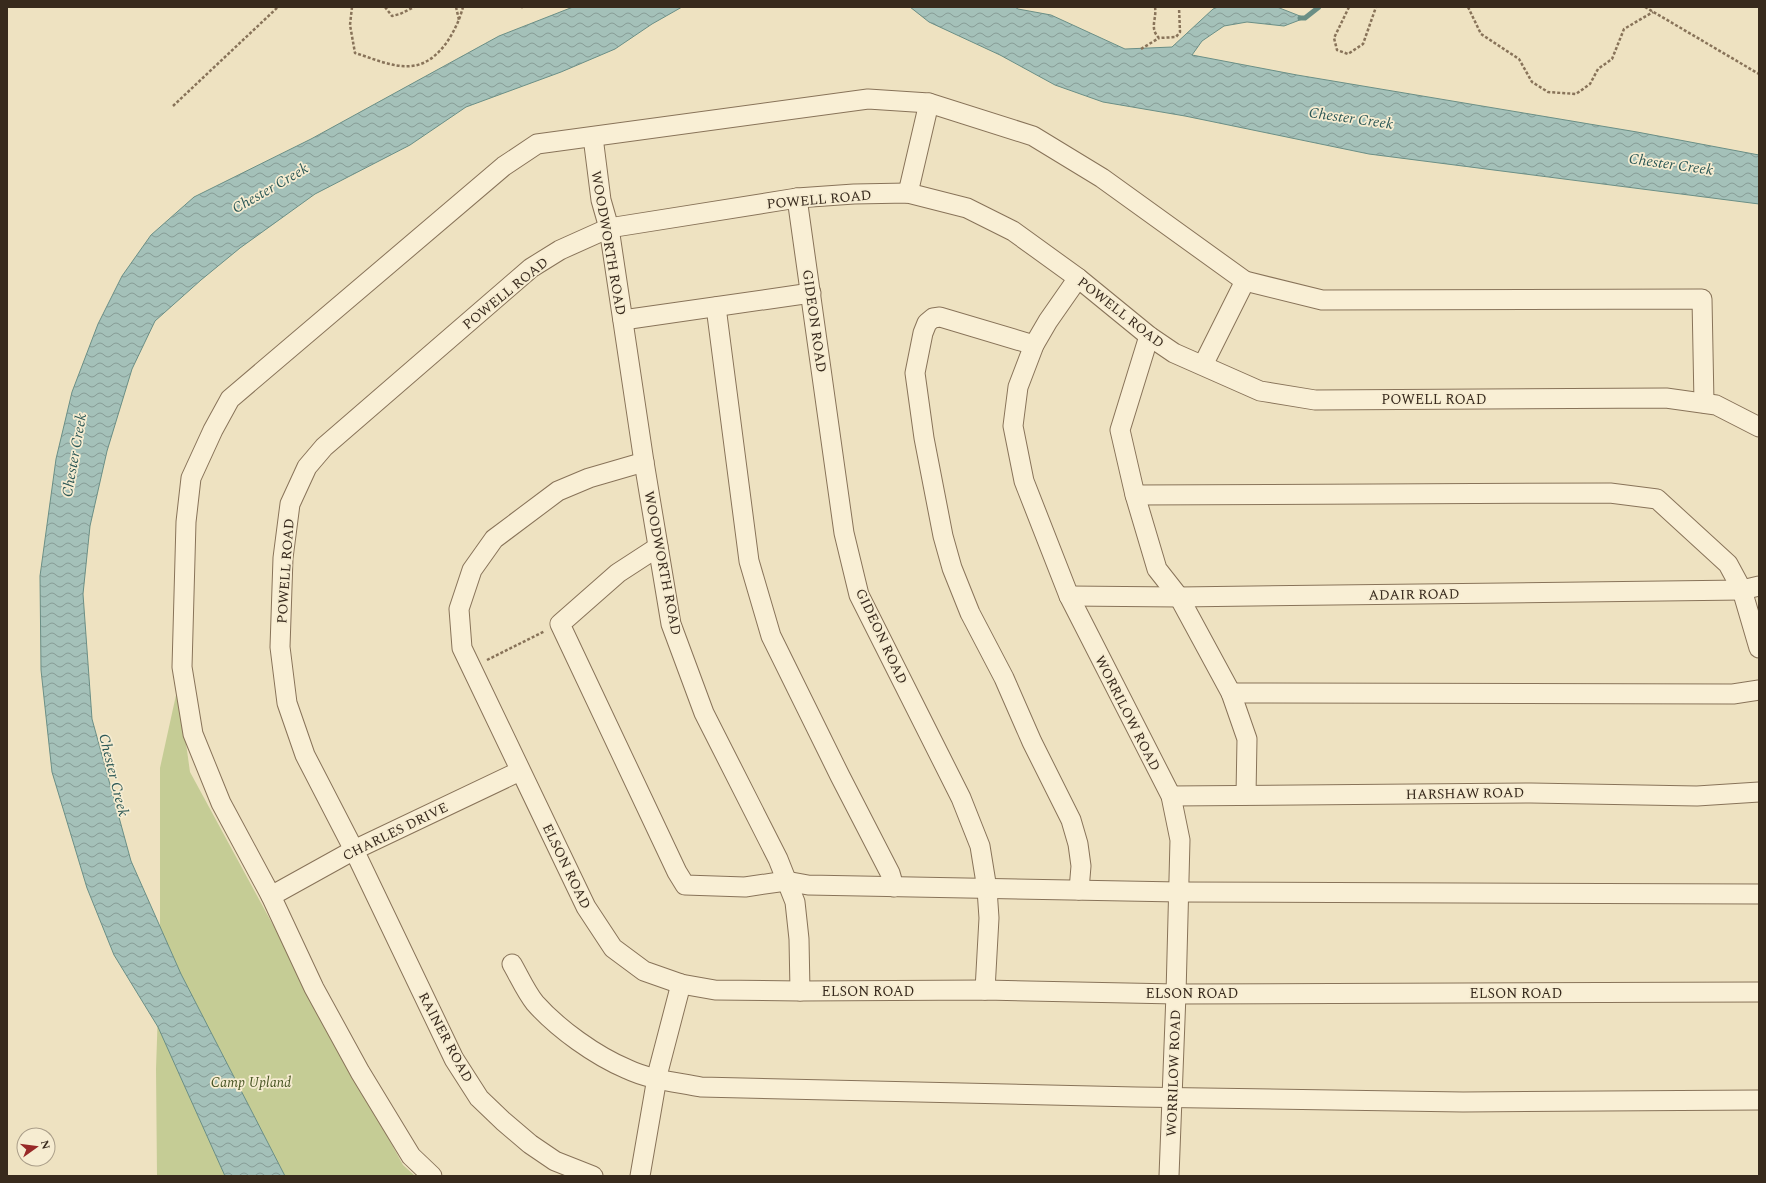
<svg xmlns="http://www.w3.org/2000/svg" width="1766" height="1183" font-family="Spectral,serif">
	<style>
		.park { fill: #c5cc95 }
		.water { fill: url(#water-waves); stroke: #6b8f86 }
		.lines { fill: none; stroke-linecap: round; stroke-linejoin: round }
		.stream { stroke: #6b8f86; stroke-width: 5 }
		.minor-casing { stroke: #887359; stroke-width: 21 }
		.path { stroke: #887359; stroke-width: 2.5; stroke-dasharray: 3 2; stroke-linecap: butt }
		.minor { stroke: #f9efd5; stroke-width: 19 }
		.labels { text-anchor: middle; stroke-width: 3.5; stroke-linejoin: round; paint-order: stroke }
		.street-label { font-size: 14px; fill: #382a1d; stroke: #f6ecd1 }
		.park-label { font-size: 14px; font-style: italic; fill: #475423; stroke: #f6ecd1 }
		.water-label { font-size: 15px; font-style: italic; fill: #2c5856; stroke: #f6ecd1 }
	</style>
	<defs>
		<pattern id="water-waves" width="16" height="10" patternUnits="userSpaceOnUse"><rect width="16" height="10" fill="#a4c1b9"/><path d="M0 5q4-4 8 0t8 0" fill="none" stroke="#879d96"/></pattern>
	</defs>
	<rect width="100%" height="100%" fill="#eee2c1"/>
	<!-- park -->
	<path class="park" d="M178,686L190,772L403,1165L415,1176H157L156,1069L160,952V768Z"/>
	<!-- water -->
	<g class="water">
		<path d="M573,7H682L652,24L615,49L561,72L466,107L410,145L315,194L240,248L201,280L155,321L132,369L107,451L90,526L83,594L92,719L131,861L181,974L285,1176H225L158,1027L114,955L87,888L52,772L41,670L40,576L56,459L72,392L98,324L122,276L151,235L194,197L311,139L499,36Z"/>
		<path d="M910,7H1015L1018,9L1051,15L1125,49L1172,47L1213,9L1218,7H1277L1305,18L1284,26L1247,22L1224,26L1202,41L1192,55L1297,75L1637,132L1759,155V204L1369,154L1185,116L1103,102L1055,85L1000,55L929,22Z"/>
	</g>
	<g class="lines">
		<!-- stream -->
		<path class="stream" d="M1300,18H1305L1319,7"/>
		<defs>
			<g id="minor">
				<path d="M593,137L601,200L609,228L644,462L671,624L704,713L778,859L795,902L799,939L800,991"/>
				<path d="M908,193L929,103"/>
				<path d="M797,198L844,533L859,595L961,798L980,846L987,889L989,918L985,990"/>
				<path d="M1078,278L1048,321L1034,345L1018,387L1013,426L1024,481L1069,596L1171,796L1180,840L1176,994L1169,1176"/>
				<path d="M716,307L749,561L771,636L840,776L890,873L894,887"/>
				<path d="M623,320L811,293"/>
				<path d="M1149,336L1120,430L1135,495L1157,569L1179,597L1231,693L1247,739L1246,795"/>
				<path d="M1034,345L940,317L933,318L927,323L923,333L915,373L924,438L943,536L952,568L970,613L1004,678L1032,742L1071,820L1078,844L1081,866L1079,890"/>
				<path d="M1203,365L1245,281"/>
				<path d="M644,462L589,478L558,491L494,539L472,570L459,609L462,648L586,907L613,948L644,971L681,984L715,990L800,991L985,990L1176,994L1759,992"/>
				<path d="M1135,495L1610,493L1657,499L1728,564L1742,590L1759,648"/>
				<path d="M658,547L618,573L560,624L677,872L685,885L745,887L786,881L808,885L1179,892L1759,894"/>
				<path d="M1069,596L1179,597L1742,590L1759,586"/>
				<path d="M1231,693L1733,694L1759,690"/>
				<path d="M1171,796L1531,793L1697,796L1759,792"/>
				<path d="M271,896L354,850L520,771"/>
				<path d="M512,964C519,976 526,992 535,1003C558,1029 596,1056 627,1069C650,1080 676,1082 701,1087L1136,1097L1463,1102L1759,1100"/>
				<path d="M432,1176L411,1156L360,1072L314,988L271,896L221,803L193,734L182,667L186,522L191,478L213,430L230,399L504,166L537,144L868,99L929,103L1033,136L1102,178L1245,281L1322,300L1702,299L1704,403"/>
				<path d="M593,1176L555,1161L530,1144L503,1121L479,1098L454,1059L354,850L305,755L287,703L280,647L283,558L290,504L307,467L324,447L531,268L560,250L609,228L797,198L854,194L908,193L967,208L1013,231L1078,278L1149,336L1174,353L1260,391L1315,400L1666,398L1716,405L1759,427"/>
				<path d="M640,1176L658,1072L681,984"/>
			</g>
		</defs>
		<!-- minor casing -->
		<use href="#minor" class="minor-casing"/>
		<!-- path -->
		<g class="path">
			<path d="M352,7L350,25L355,53C372,58 393,68 411,66C439,64 457,30 463,7"/>
			<path d="M385,7L392,16L400,14L414,7"/>
			<path d="M456,7L459,20"/>
			<path d="M521,7H523"/>
			<path d="M1155,7C1157,19 1149,28 1159,38L1176,37L1180,32L1179,7"/>
			<path d="M1349,7L1334,38L1337,50L1348,54L1363,44L1376,7"/>
			<path d="M1468,7L1481,34L1519,59L1532,82L1548,92L1576,94L1590,84L1598,69L1612,59L1624,29L1653,12"/>
			<path d="M1645,7L1759,74"/>
			<path d="M1141,49L1159,38"/>
			<path d="M173,106L278,7"/>
			<path d="M487,660L545,631"/>
		</g>
		<!-- minor -->
		<use href="#minor" class="minor"/>
	</g>
	<g class="labels">
		<!-- street labels -->
		<g class="street-label">
			<text transform="translate(819 199) rotate(-5)" y="5">POWELL ROAD</text>
			<text transform="translate(609 243) rotate(80)" y="5">WOODWORTH ROAD</text>
			<text transform="translate(505 293) rotate(-39)" y="5">POWELL ROAD</text>
			<text transform="translate(1121 312) rotate(38)" y="5">POWELL ROAD</text>
			<text transform="translate(815 321) rotate(82)" y="5">GIDEON ROAD</text>
			<text x="1434" y="404">POWELL ROAD</text>
			<text transform="translate(663 563) rotate(79)" y="5">WOODWORTH ROAD</text>
			<text transform="translate(285 571) rotate(-86)" y="5">POWELL ROAD</text>
			<text transform="translate(1414 594) rotate(-1)" y="5">ADAIR ROAD</text>
			<text transform="translate(882 636) rotate(65)" y="5">GIDEON ROAD</text>
			<text transform="translate(1128 713) rotate(63)" y="5">WORRILOW ROAD</text>
			<text transform="translate(1465 793) rotate(-1)" y="5">HARSHAW ROAD</text>
			<text transform="translate(395 831) rotate(-26)" y="5">CHARLES DRIVE</text>
			<text transform="translate(567 866) rotate(64)" y="5">ELSON ROAD</text>
			<text x="868" y="996">ELSON ROAD</text>
			<text x="1192" y="998">ELSON ROAD</text>
			<text x="1516" y="998">ELSON ROAD</text>
			<text transform="translate(446 1037) rotate(62)" y="5">RAINER ROAD</text>
			<text transform="translate(1173 1073) rotate(-88)" y="5">WORRILOW ROAD</text>
		</g>
		<!-- park labels -->
		<g class="park-label">
			<text x="251" y="1087">Camp Upland</text>
		</g>
		<!-- water labels -->
		<g class="water-label">
			<text transform="translate(1351 118) rotate(8)" y="5">Chester Creek</text>
			<text transform="translate(1671 164) rotate(8)" y="5">Chester Creek</text>
			<text transform="translate(270 188) rotate(-30)" y="5">Chester Creek</text>
			<text transform="translate(74 455) rotate(-80)" y="5">Chester Creek</text>
			<text transform="translate(114 775) rotate(76)" y="5">Chester Creek</text>
		</g>
	</g>
	<!-- border -->
	<rect width="1766" height="1183" fill="none" stroke="#382a1d" stroke-width="16"/>
	<!-- north arrow -->
	<g transform="translate(36 1147) rotate(76)"><circle r="19" fill="#f6ecd1" stroke="#aa9e89"/>
	<path d="M0-3L7 15L0 10L-7 15Z" fill="#982928"/>
	<text y="-6" font-size="11" font-weight="bold" text-anchor="middle" fill="#382a1d">N</text>
	</g>
</svg>
